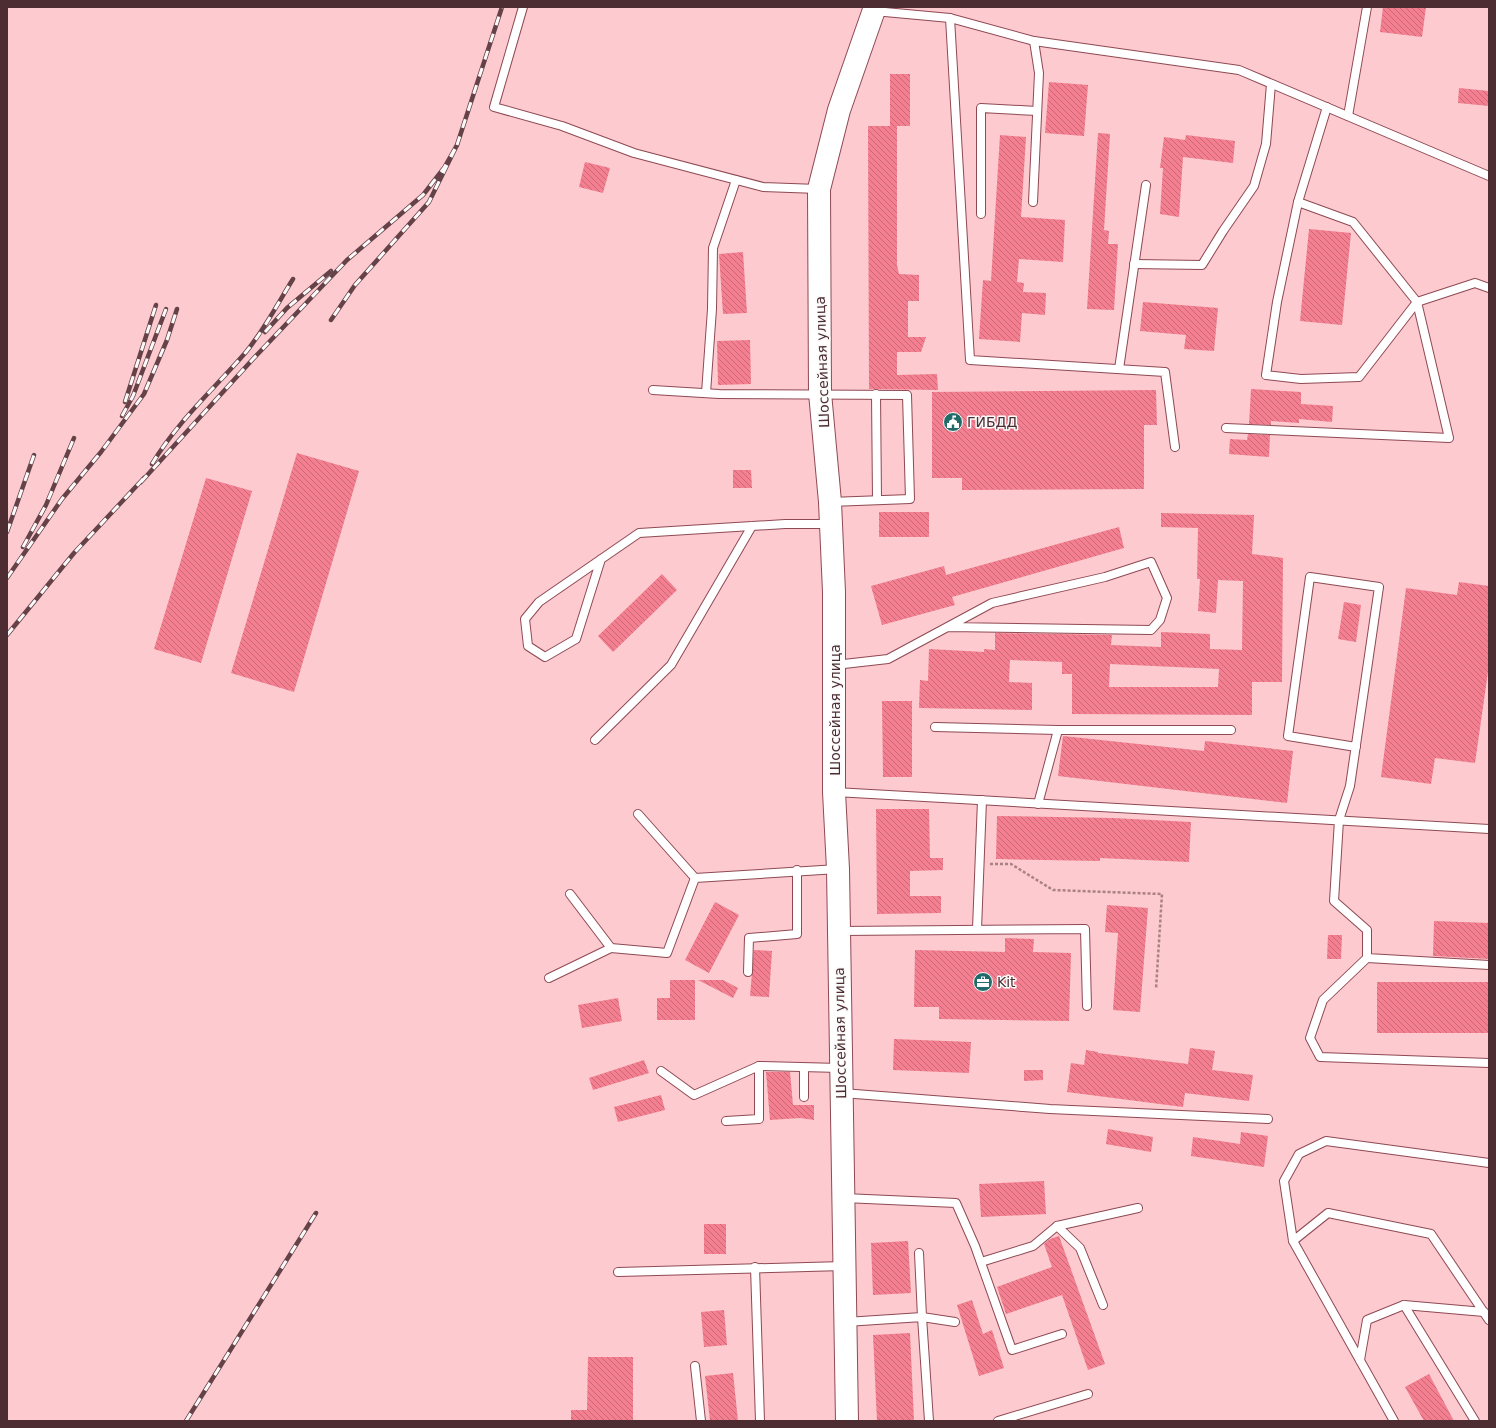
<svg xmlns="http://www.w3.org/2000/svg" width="1496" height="1428" font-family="'DejaVu Sans',sans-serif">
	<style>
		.building { fill: url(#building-back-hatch); fill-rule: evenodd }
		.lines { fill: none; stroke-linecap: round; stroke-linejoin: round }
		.lane-casing { stroke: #8f4953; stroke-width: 10 }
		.secondary-casing { stroke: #8f4953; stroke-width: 24 }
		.path { stroke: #aa8185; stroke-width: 2.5; stroke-dasharray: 3 2; stroke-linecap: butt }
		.lane { stroke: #fff; stroke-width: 8 }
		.secondary { stroke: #fff; stroke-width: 22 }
		.rail-casing { stroke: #654247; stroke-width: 4.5 }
		.rail { stroke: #fafafa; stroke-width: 3; stroke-dasharray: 9; stroke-linecap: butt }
		.labels { text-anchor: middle; stroke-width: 3; stroke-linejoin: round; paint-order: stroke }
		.street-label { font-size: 14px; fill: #4d2d31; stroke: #fafafa }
		.poi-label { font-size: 14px; fill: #4d2d31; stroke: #fafafa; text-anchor: start }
	</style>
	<defs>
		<pattern id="building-back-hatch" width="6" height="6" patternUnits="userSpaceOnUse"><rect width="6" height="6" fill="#f47f90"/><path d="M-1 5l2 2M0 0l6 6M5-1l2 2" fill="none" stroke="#c86876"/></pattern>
	</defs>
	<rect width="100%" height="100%" fill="#fccacf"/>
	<!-- building -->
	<g class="building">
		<path d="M1383,7H1426L1422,37L1380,32Z"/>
		<path d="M890,74H910V126H897V265L899,274L919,275V301H908V337H926L921,352H897V375L937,374L938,390L869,389L868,126H890Z"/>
		<path d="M1049,82L1088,85L1084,136L1045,133Z"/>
		<path d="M1459,88L1489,91V106L1458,103Z"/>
		<path d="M1098,133L1110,134L1104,230L1109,231L1108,244H1118L1114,310L1087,309Z"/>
		<path d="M1000,135L1026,137L1021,217L1065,220L1063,262L1019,259L1017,282L1024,283L1023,292L1046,293L1045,315L1022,313L1020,342L979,339L983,280L991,281Z"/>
		<path d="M1186,135L1235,141L1233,163L1183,157L1179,217L1160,214L1163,168H1160L1164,137L1185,140Z"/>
		<path d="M585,162L610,168L603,193L579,187Z"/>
		<path d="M1309,229L1351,233L1342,325L1300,321Z"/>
		<path d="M743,252L747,313L723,314L719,254Z"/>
		<path d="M1143,302L1218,308L1214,351L1184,349L1186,335L1140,331Z"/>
		<path d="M750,340L751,384L718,385L717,341Z"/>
		<path d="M1251,389L1301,392V404L1333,406L1332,422L1299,419V423L1271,421V425L1249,424Z"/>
		<path d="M1156,390L1157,425H1144V489L962,490V478H932V392Z"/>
		<path d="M1248,434L1270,435L1269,457L1229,454L1230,439L1247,440Z"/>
		<path d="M297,453L359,471L294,692L231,673Z"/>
		<path d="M733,470H751L752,488H733Z"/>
		<path d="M206,478L252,491L201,663L154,649Z"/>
		<rect x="879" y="512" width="50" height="25"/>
		<path d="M1161,513L1254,515L1252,554L1283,558L1282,682H1252V715L1072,714V674H1062V662L1010,660L1009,682L1032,683V710L919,708L920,680L928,681L929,649L984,652V649L995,650V633L1112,635L1111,645L1161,647V632L1210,634V649L1242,650L1243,581L1218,580L1216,613L1198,611L1200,579H1197L1198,528L1161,527ZM1110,664L1219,669L1218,687H1109Z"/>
		<path d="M1119,527L1124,548L952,597L955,605L882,625L871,586L944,566L946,575Z"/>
		<path d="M662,574L677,590L613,652L598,636Z"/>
		<path d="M1459,582L1489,586V665L1475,763L1435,758L1431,784L1381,777L1406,588L1457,595Z"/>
		<path d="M1344,602L1361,605L1356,642L1338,639Z"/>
		<path d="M882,701H912V777H883Z"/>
		<path d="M1063,736L1204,751L1205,741L1293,751L1287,803L1058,776Z"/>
		<path d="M876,809H929L930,858H943V870L910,871V896H941V913L877,914Z"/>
		<path d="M997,816L1113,818L1191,822L1189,862L1100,858V861L996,859Z"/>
		<path d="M715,902L739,915L709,973L685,960Z"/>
		<path d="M1107,905L1148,908L1140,1012L1113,1010L1118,933L1105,932Z"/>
		<path d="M1434,921L1489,923V959L1433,956Z"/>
		<path d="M1328,935H1342L1341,959H1327Z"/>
		<path d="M1005,938L1034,939L1033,952L1071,953L1069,1021L939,1019V1007H914L915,950L1005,952Z"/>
		<path d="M754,950L772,951L769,997L750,996Z"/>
		<path d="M670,980H695V1020H657V998H670Z"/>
		<path d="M698,980H723L738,988L733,998Z"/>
		<rect x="1377" y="982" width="112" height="51"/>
		<path d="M618,998L622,1021L582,1028L578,1005Z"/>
		<path d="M894,1039L971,1042L969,1073L893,1070Z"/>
		<path d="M1190,1048L1215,1051L1212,1070L1253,1075L1249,1101L1185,1093L1183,1107L1067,1092L1071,1063L1084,1065L1086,1050L1098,1052V1053L1188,1064Z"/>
		<path d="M644,1060L649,1073L593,1090L589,1078Z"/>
		<path d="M1024,1070H1043V1080L1024,1081Z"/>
		<path d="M766,1072H790L793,1105H814V1120L800,1118L770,1120Z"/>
		<path d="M661,1095L665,1110L618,1122L614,1107Z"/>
		<path d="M1108,1129L1153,1137L1151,1152L1106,1144Z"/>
		<path d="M1241,1132L1268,1136L1264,1167L1191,1156L1193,1137L1240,1144Z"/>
		<path d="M1044,1181L1046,1214L981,1217L979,1184Z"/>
		<rect x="704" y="1224" width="22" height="30"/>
		<path d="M1059,1236L1105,1364L1088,1370L1062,1295L1006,1314L997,1287L1052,1267L1044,1244L1050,1239Z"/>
		<path d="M908,1241L911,1293L873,1295L871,1243Z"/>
		<path d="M972,1300L983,1334L992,1330L1004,1368L979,1376L957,1305Z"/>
		<path d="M724,1310L727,1345L704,1347L701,1312Z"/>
		<path d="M910,1333L914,1421H877L873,1335Z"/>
		<path d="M588,1357H633V1421H571V1410H587Z"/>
		<path d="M733,1373L738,1421H710L705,1376Z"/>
		<path d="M1429,1374L1454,1421H1424L1405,1387Z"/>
	</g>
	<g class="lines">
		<defs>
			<g id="lane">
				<path d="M523,7L494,107L562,126L634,153L763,187L818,189"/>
				<path d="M874,11L950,18L1034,41L1239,70L1489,176"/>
				<path d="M950,18L970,360L1165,372L1175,447"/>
				<path d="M1327,107L1298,202L1277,302L1266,375L1301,379L1359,377L1417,302L1475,283L1489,288"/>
				<path d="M1348,116L1367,7"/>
				<path d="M1033,202L1039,73L1034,41"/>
				<path d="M981,214V108L1037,111"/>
				<path d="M1134,264L1202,265L1223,231L1254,186L1266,144L1271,84"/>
				<path d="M1119,369L1146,185"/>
				<path d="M653,390L719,394L907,395L910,499L830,502"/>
				<path d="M706,393L712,309L713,248L736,180"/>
				<path d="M876,394L877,499"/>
				<path d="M1226,428L1449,438L1417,302L1353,222L1298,202"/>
				<path d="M601,559L576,639L545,657L528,646L525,619L539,602L639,533L785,524H830"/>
				<path d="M835,665L888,659L992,603L1105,577L1151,562L1167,598L1160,620L1151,630L948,627"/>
				<path d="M935,727L1058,730"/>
				<path d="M595,740L671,665L752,526"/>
				<path d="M1356,747L1288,736L1310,577L1379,587L1350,786L1339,820L1334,901L1367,930V958L1489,965"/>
				<path d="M835,792L1489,829"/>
				<path d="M1038,804L1058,730H1231"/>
				<path d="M638,814L695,878"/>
				<path d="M570,894L611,948L667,953L695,878L838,869"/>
				<path d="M977,929L982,800"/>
				<path d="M840,931L1085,929L1087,1006"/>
				<path d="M1367,958L1323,1000L1310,1038L1320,1057L1489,1063"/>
				<path d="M748,972L749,938L797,934V870"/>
				<path d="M549,978L611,948"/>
				<path d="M661,1071L694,1095L759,1066L840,1068"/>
				<path d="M842,1093L1050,1109L1268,1119"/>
				<path d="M804,1097V1068"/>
				<path d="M726,1121L759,1119V1066"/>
				<path d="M844,1198L956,1203L975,1246L1012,1350L1062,1334"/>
				<path d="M1057,1226L1080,1248L1103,1305"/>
				<path d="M1293,1241L1328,1213L1431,1234L1489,1320"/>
				<path d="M919,1253L922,1317L955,1322"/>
				<path d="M981,1262L1033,1246L1057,1226L1138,1208"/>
				<path d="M755,1267L760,1421"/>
				<path d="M618,1272L844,1266"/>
				<path d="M1404,1305L1475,1421"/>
				<path d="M846,1322L922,1317L929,1421"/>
				<path d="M1360,1360L1367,1320L1404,1305L1484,1312"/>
				<path d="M695,1366L701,1421"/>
				<path d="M998,1421L1088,1394"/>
				<path d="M1394,1421L1293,1241L1284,1181L1299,1154L1326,1141L1489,1163"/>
			</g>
			<path id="secondary" d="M847,1421L838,869L834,792V592L830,502L820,393L819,189L839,110L875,7"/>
		</defs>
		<!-- lane casing -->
		<use href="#lane" class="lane-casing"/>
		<!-- secondary casing -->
		<use href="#secondary" class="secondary-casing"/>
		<!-- path -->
		<path class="path" d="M990,864H1011L1053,890L1162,894L1156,989"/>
		<!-- lane -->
		<use href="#lane" class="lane"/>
		<!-- secondary -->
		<use href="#secondary" class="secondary"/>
		<defs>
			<g id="rail">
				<path d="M457,145L502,7"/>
				<path d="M265,332L287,308L331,271"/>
				<path d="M125,402L156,305"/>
				<path d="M122,416L133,396L166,309"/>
				<path d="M152,464C177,422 214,389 246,352C264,330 278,303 293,279"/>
				<path d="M141,482L253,359L347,260L423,195L444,168L457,145L429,202L355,285L331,320"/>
				<path d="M7,532L34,455"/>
				<path d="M23,547L46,505L74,438"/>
				<path d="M7,578L62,499L101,452L144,394L167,340L177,309"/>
				<path d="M7,635L74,553L144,478"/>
				<path d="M186,1421L316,1213"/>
			</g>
		</defs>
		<!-- rail casing -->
		<use href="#rail" class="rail-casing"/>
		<!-- rail -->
		<use href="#rail" class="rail"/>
	</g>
	<!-- icons -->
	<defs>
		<symbol id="civic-disc" viewBox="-11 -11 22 22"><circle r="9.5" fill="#216c6a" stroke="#fafafa"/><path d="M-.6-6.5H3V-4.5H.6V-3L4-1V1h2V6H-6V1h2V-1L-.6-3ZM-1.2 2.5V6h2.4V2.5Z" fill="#fff"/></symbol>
		<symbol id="office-disc" viewBox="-11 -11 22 22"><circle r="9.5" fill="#216c6a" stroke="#fafafa"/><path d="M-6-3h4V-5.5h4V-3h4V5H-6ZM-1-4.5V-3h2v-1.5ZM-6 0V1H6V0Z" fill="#fff"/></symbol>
	</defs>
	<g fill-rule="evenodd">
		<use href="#civic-disc" x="942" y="411" width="22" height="22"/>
		<use href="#office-disc" x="972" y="971" width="22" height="22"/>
	</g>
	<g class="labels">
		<!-- street labels -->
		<g class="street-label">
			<text transform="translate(822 362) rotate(-92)" y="5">Шоссейная улица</text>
			<text transform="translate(835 710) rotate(-90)" y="5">Шоссейная улица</text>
			<text transform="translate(840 1033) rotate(-91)" y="5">Шоссейная улица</text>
		</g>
		<!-- poi labels -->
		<g class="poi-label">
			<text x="967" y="427">ГИБДД</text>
			<text x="997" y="987">Kit</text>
		</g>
	</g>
	<!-- border -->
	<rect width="1496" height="1428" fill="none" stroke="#4d2d31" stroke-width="16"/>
</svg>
